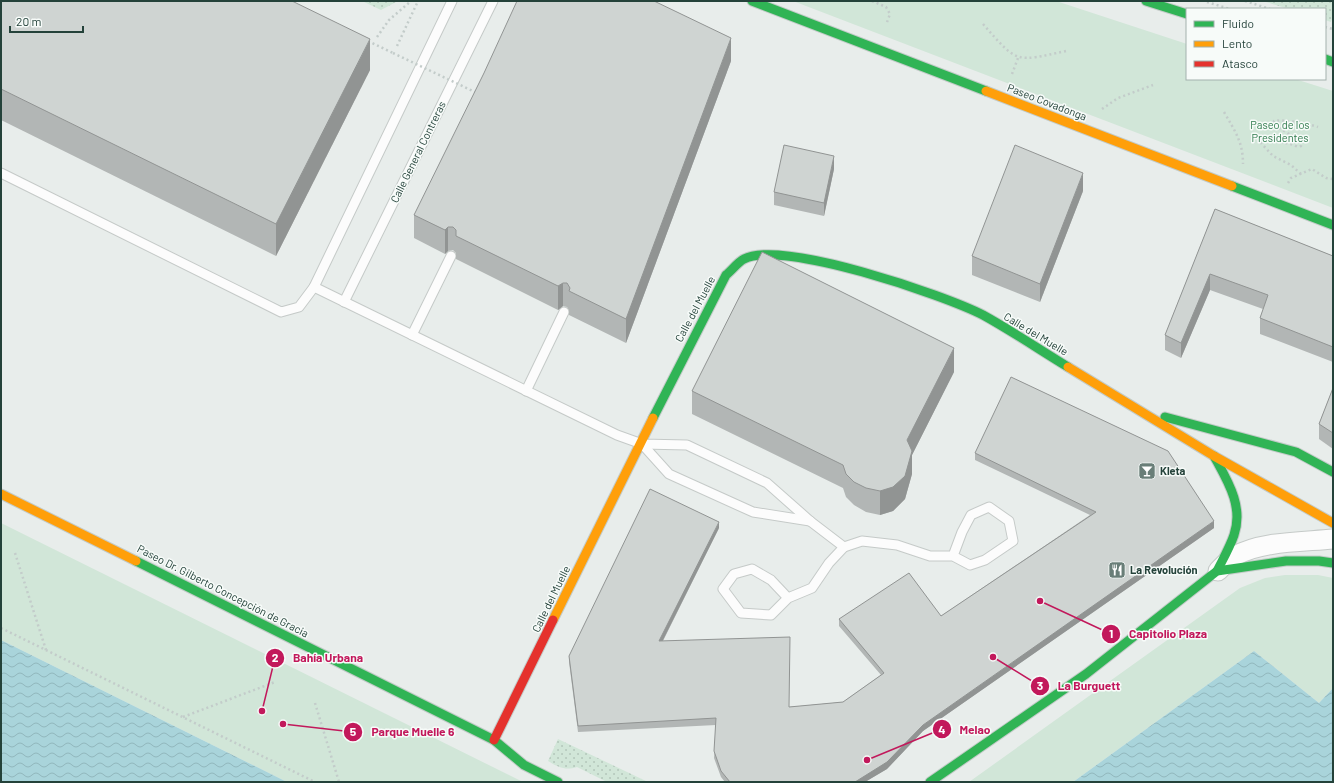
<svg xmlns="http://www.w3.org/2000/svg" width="1334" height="783" font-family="Barlow,sans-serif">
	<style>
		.grass { fill: url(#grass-dots) }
		.green { fill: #d1e6d8 }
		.water { fill: url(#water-waves) }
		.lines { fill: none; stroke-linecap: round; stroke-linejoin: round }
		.lane-casing { stroke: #c5cac8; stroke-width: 11 }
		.street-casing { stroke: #c5cac8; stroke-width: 21 }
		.fast-casing { stroke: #c3cbc8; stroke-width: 11 }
		.slow-casing { stroke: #c3cbc8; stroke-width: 11 }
		.jam-casing { stroke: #c3cbc8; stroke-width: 11 }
		.path { stroke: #c3ccca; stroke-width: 2.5; stroke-dasharray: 2 3; stroke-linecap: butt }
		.lane { stroke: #fcfcfc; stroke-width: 9 }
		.street { stroke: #fcfcfc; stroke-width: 19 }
		.fast { stroke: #30b455; stroke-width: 9 }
		.slow { stroke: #ff9f0a; stroke-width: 9 }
		.jam { stroke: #e5322d; stroke-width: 9 }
		.path-bridge { stroke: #c3ccca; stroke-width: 2.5; stroke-dasharray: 2 3; stroke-linecap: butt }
		.wall { fill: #b2b6b5 }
		.shaded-wall { fill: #919493 }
		.building { fill: #cfd4d2; stroke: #919493 }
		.labels { text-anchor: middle; stroke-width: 3; stroke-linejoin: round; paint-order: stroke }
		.street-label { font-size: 11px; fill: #24423a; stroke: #f7fbf9 }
		.park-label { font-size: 11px; fill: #2d7a4b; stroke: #f7fbf9 }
		.poi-label { font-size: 11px; font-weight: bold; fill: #24423a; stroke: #f7fbf9; text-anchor: start }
		.leader { fill: none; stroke: #c2185b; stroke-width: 1.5 }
		.callout-dot { fill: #c2185b; stroke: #f7fbf9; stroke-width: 1.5 }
		.mark-label { font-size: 12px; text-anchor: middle; font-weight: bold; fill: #fff }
		.callout-label { font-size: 12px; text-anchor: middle; font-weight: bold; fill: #c2185b; stroke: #f7fbf9; stroke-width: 3; stroke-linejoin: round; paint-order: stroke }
	</style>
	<defs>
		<pattern id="grass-dots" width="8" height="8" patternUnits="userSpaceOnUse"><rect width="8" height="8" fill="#d1e6d8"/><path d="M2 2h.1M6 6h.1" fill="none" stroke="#b3c6ba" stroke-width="1.8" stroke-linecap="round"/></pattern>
		<pattern id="water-waves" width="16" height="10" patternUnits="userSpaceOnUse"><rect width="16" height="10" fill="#a9d4db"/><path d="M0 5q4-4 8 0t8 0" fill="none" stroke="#91b7bd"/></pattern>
	</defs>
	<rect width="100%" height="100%" fill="#e8edeb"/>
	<!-- grass -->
	<g class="grass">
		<path d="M362,1H398L381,10Z"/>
		<path d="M1263,1H1333V15L1331,22L1325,20V9H1289Z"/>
		<path d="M558,739L648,782H607L577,767C565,771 558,767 548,761Z"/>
	</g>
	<!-- green -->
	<g class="green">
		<path d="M793,1H1056L1187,44V79H1295L1333,91V208Z"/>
		<path d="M1,523L523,782H287L1,640Z"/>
		<path d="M1285,575H1318L1333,578V688L1319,703L1254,651L1073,782H969L1240,588L1265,578Z"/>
	</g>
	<!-- water -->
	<g class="water">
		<path d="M1,640L287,782H1Z"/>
		<path d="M1254,651L1319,703L1333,688V782H1073Z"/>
	</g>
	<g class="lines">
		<defs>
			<g id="lane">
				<path d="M1,173L281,312L299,307L314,287L452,1"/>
				<path d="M314,287L617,435L642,444L687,445L767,483L810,521L844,547"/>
				<path d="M344,302L493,1"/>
				<path d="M412,335L451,256"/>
				<path d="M526,391L564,312"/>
				<path d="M642,444L669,474L753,512L810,521"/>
				<path d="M788,598L771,580L752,569L734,574L723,589L741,613L771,615L788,598L812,588L829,563L844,547L862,541L897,545L930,556H953L970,565L985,560L1013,541L1009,521L989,507L971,515L962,532L953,556"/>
			</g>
			<path id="street" d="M1218,571C1223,566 1229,559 1235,556C1261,541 1303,542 1333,539"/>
			<g id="fast">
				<path d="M752,1L986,91"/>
				<path d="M1146,1L1187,14"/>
				<path d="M1325,59L1333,62"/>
				<path d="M1232,186L1333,225"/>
				<path d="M1165,417L1296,452L1333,472"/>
				<path d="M653,418L726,275C732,270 738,262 744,259C781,239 944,295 983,315C1012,331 1040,350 1068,367"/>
				<path d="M1214,456C1227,480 1244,506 1234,535C1230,547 1223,559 1217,571"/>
				<path d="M136,561L494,740L524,765L558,782"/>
				<path d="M930,782L1086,674L1217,571L1286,561H1319L1333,563"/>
			</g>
			<g id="slow">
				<path d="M986,91L1232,186"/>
				<path d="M1068,367L1214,456L1333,523"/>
				<path d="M1,494L136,561"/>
				<path d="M553,620L653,418"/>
			</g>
			<path id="jam" d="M494,740L553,620"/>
		</defs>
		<!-- lane casing -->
		<use href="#lane" class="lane-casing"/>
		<!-- street casing -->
		<use href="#street" class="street-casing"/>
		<!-- fast casing -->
		<use href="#fast" class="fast-casing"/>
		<!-- slow casing -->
		<use href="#slow" class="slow-casing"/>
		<!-- jam casing -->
		<use href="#jam" class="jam-casing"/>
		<!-- path -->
		<g class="path">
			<path d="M872,1L886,7L890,14L886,25"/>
			<path d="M1245,1L1270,9"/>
			<path d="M1207,2L1230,9"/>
			<path d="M983,24C1018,64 1015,62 1066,51"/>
			<path d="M1325,27L1333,29"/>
			<path d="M377,37L389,20L411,1"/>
			<path d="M368,41L393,53"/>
			<path d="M397,46L418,1"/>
			<path d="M1012,74L1018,58"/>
			<path d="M1102,109L1118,98L1153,85"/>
			<path d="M1224,112C1235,131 1243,142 1243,164"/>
			<path d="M1301,174L1291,165L1273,156L1261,143V140L1264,138C1276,143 1286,141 1298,147L1301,146V141L1274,125V121C1282,119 1310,124 1318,127"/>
			<path d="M1288,183L1291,178L1312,169L1326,178L1333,179"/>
			<path d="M15,553L46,650"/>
			<path d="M1,628L315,782"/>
			<path d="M315,703L339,782"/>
			<path d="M183,717L275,682"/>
		</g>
		<!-- lane -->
		<use href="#lane" class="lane"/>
		<!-- street -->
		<use href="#street" class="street"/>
		<!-- fast -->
		<use href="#fast" class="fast"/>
		<!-- slow -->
		<use href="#slow" class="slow"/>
		<!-- jam -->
		<use href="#jam" class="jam"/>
		<!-- path-bridge -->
		<path class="path-bridge" d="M393,53L477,93"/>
	</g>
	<!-- wall -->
	<g class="wall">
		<path d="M1,1L370,70L276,256L1,120Z"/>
		<path d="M731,61L626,343L569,315V310L567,307L563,306L558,310L456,259V253L453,250L448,251L445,254L414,238V215Z"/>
		<path d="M834,169L824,216L774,205V192Z"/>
		<path d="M1083,191L1040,302L972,275V256Z"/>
		<path d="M1215,209L1333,256V362L1260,334V318L1263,309L1210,290L1181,358L1165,350V335Z"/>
		<path d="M954,372L912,455V474L905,499L893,511L880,515L866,512L854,505L846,497L843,488L692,414V391Z"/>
		<path d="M1333,388V449L1319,439V424Z"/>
		<path d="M975,453L1214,528L923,731L887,769L865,782H725L721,777L714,758L716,725L578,732L569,662V656L719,528L663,641L789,707L843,702L881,675L839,626V619L941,616L1090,515L975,460Z"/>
	</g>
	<!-- shaded-wall -->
	<g class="shaded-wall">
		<path d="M731,38V61L626,343V319Z"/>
		<path d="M370,39V70L276,256V224Z"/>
		<path d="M834,156V169L824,216V203Z"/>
		<path d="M1083,173V191L1040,302V284Z"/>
		<path d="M448,227V251L445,254V230Z"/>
		<path d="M1210,274V290L1181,358V343Z"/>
		<path d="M563,283V306L558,310V286Z"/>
		<path d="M954,348V372L912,455V474L905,499L893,511L880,515V491L907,440Z"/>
		<path d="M1214,521V528L923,731L887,769L865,782H855L923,725Z"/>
		<path d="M719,522V528L659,648V641Z"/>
	</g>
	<!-- building -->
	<g class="building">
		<path d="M1,1H292L370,39L276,224L1,89Z"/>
		<path d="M517,1H654L731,38L626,319L569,291L570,288L567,283H563L558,286L456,236V230L453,227H448L445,230L414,215L484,73Z"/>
		<path d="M784,145L834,156L824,203L774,192Z"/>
		<path d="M1015,145L1083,173L1040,284L972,256Z"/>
		<path d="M1215,209L1333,256V347L1260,318L1268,295L1210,274L1181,343L1165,335Z"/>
		<path d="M762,252L954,348L907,440L912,451L905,476L893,487L880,491L866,488L854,482L846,474L843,465L692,391Z"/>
		<path d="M1011,377L1168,451L1214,521L923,725L887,762L855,782H730L721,771L714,751L716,718L578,726L569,656L650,489L719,522L659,641L790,637L789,707L843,702L884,673L839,619L909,573L941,616L1096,512L975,453Z"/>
		<path d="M1333,388V433L1319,424Z"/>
	</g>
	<!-- icons -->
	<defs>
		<symbol id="bar-square" viewBox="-11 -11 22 22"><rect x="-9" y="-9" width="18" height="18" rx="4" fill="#697e78" stroke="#f7fbf9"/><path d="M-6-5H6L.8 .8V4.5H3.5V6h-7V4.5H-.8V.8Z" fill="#fff"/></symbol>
		<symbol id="restaurant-square" viewBox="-11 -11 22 22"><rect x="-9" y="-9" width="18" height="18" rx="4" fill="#697e78" stroke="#f7fbf9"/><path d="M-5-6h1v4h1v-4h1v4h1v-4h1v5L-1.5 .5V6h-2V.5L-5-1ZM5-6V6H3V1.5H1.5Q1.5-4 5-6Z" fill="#fff"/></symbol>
	</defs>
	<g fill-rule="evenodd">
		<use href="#bar-square" x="1137" y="461" width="20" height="20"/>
		<use href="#restaurant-square" x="1107" y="560" width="20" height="20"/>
	</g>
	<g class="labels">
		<!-- street labels -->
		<g class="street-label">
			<text transform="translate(1047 102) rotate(21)" y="4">Paseo Covadonga</text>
			<text transform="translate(418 152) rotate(-64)" y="4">Calle General Contreras</text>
			<text transform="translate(695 309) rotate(-62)" y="4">Calle del Muelle</text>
			<text transform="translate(1036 334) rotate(31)" y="4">Calle del Muelle</text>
			<text transform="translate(223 591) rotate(27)" y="4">Paseo Dr. Gilberto Concepción de Gracia</text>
			<text transform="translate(551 599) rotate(-64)" y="4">Calle del Muelle</text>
		</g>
		<!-- park labels -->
		<g class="park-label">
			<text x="1280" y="129">Paseo de los<tspan x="1280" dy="13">Presidentes</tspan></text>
		</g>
		<!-- poi labels -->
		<g class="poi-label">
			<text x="1160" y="475">Kleta</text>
			<text x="1130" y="574">La Revolución</text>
		</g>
	</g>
	<!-- callouts -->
	<path class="leader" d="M1040 601L1111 634M262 711L275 658M993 657L1040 686M867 760L942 729M283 724L353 732"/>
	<g class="callout-dot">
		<circle cx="1040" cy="601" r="4"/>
		<circle cx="262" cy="711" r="4"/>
		<circle cx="993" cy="657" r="4"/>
		<circle cx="867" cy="760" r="4"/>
		<circle cx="283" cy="724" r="4"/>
		<circle cx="1111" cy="634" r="10"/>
		<circle cx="275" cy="658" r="10"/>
		<circle cx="1040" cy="686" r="10"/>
		<circle cx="942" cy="729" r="10"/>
		<circle cx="353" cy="732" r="10"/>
	</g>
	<g class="mark-label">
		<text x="1111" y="638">1</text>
		<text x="275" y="662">2</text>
		<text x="1040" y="690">3</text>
		<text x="942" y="734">4</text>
		<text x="353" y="736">5</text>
	</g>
	<g class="callout-label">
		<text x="1168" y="638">Capitolio Plaza</text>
		<text x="328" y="662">Bahía Urbana</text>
		<text x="1089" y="690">La Burguett</text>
		<text x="975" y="734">Melao</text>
		<text x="413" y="736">Parque Muelle 6</text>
	</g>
	<!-- border -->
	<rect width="1334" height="783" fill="none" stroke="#24423a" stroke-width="4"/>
	<!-- legend -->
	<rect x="1186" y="8" width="140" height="72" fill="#f7fbf9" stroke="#a3b1ad"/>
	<rect x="1194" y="21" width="20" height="6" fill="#30b455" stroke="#a3b1ad"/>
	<text x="1222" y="28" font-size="12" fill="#24423a">Fluido</text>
	<rect x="1194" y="41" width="20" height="6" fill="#ff9f0a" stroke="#a3b1ad"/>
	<text x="1222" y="48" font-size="12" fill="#24423a">Lento</text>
	<rect x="1194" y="61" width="20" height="6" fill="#e5322d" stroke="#a3b1ad"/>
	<text x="1222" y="68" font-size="12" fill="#24423a">Atasco</text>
	<!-- scale -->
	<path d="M10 26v6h73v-6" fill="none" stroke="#24423a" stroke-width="2"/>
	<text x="16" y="26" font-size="12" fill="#24423a" stroke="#f7fbf9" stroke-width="3" paint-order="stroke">20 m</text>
</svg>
